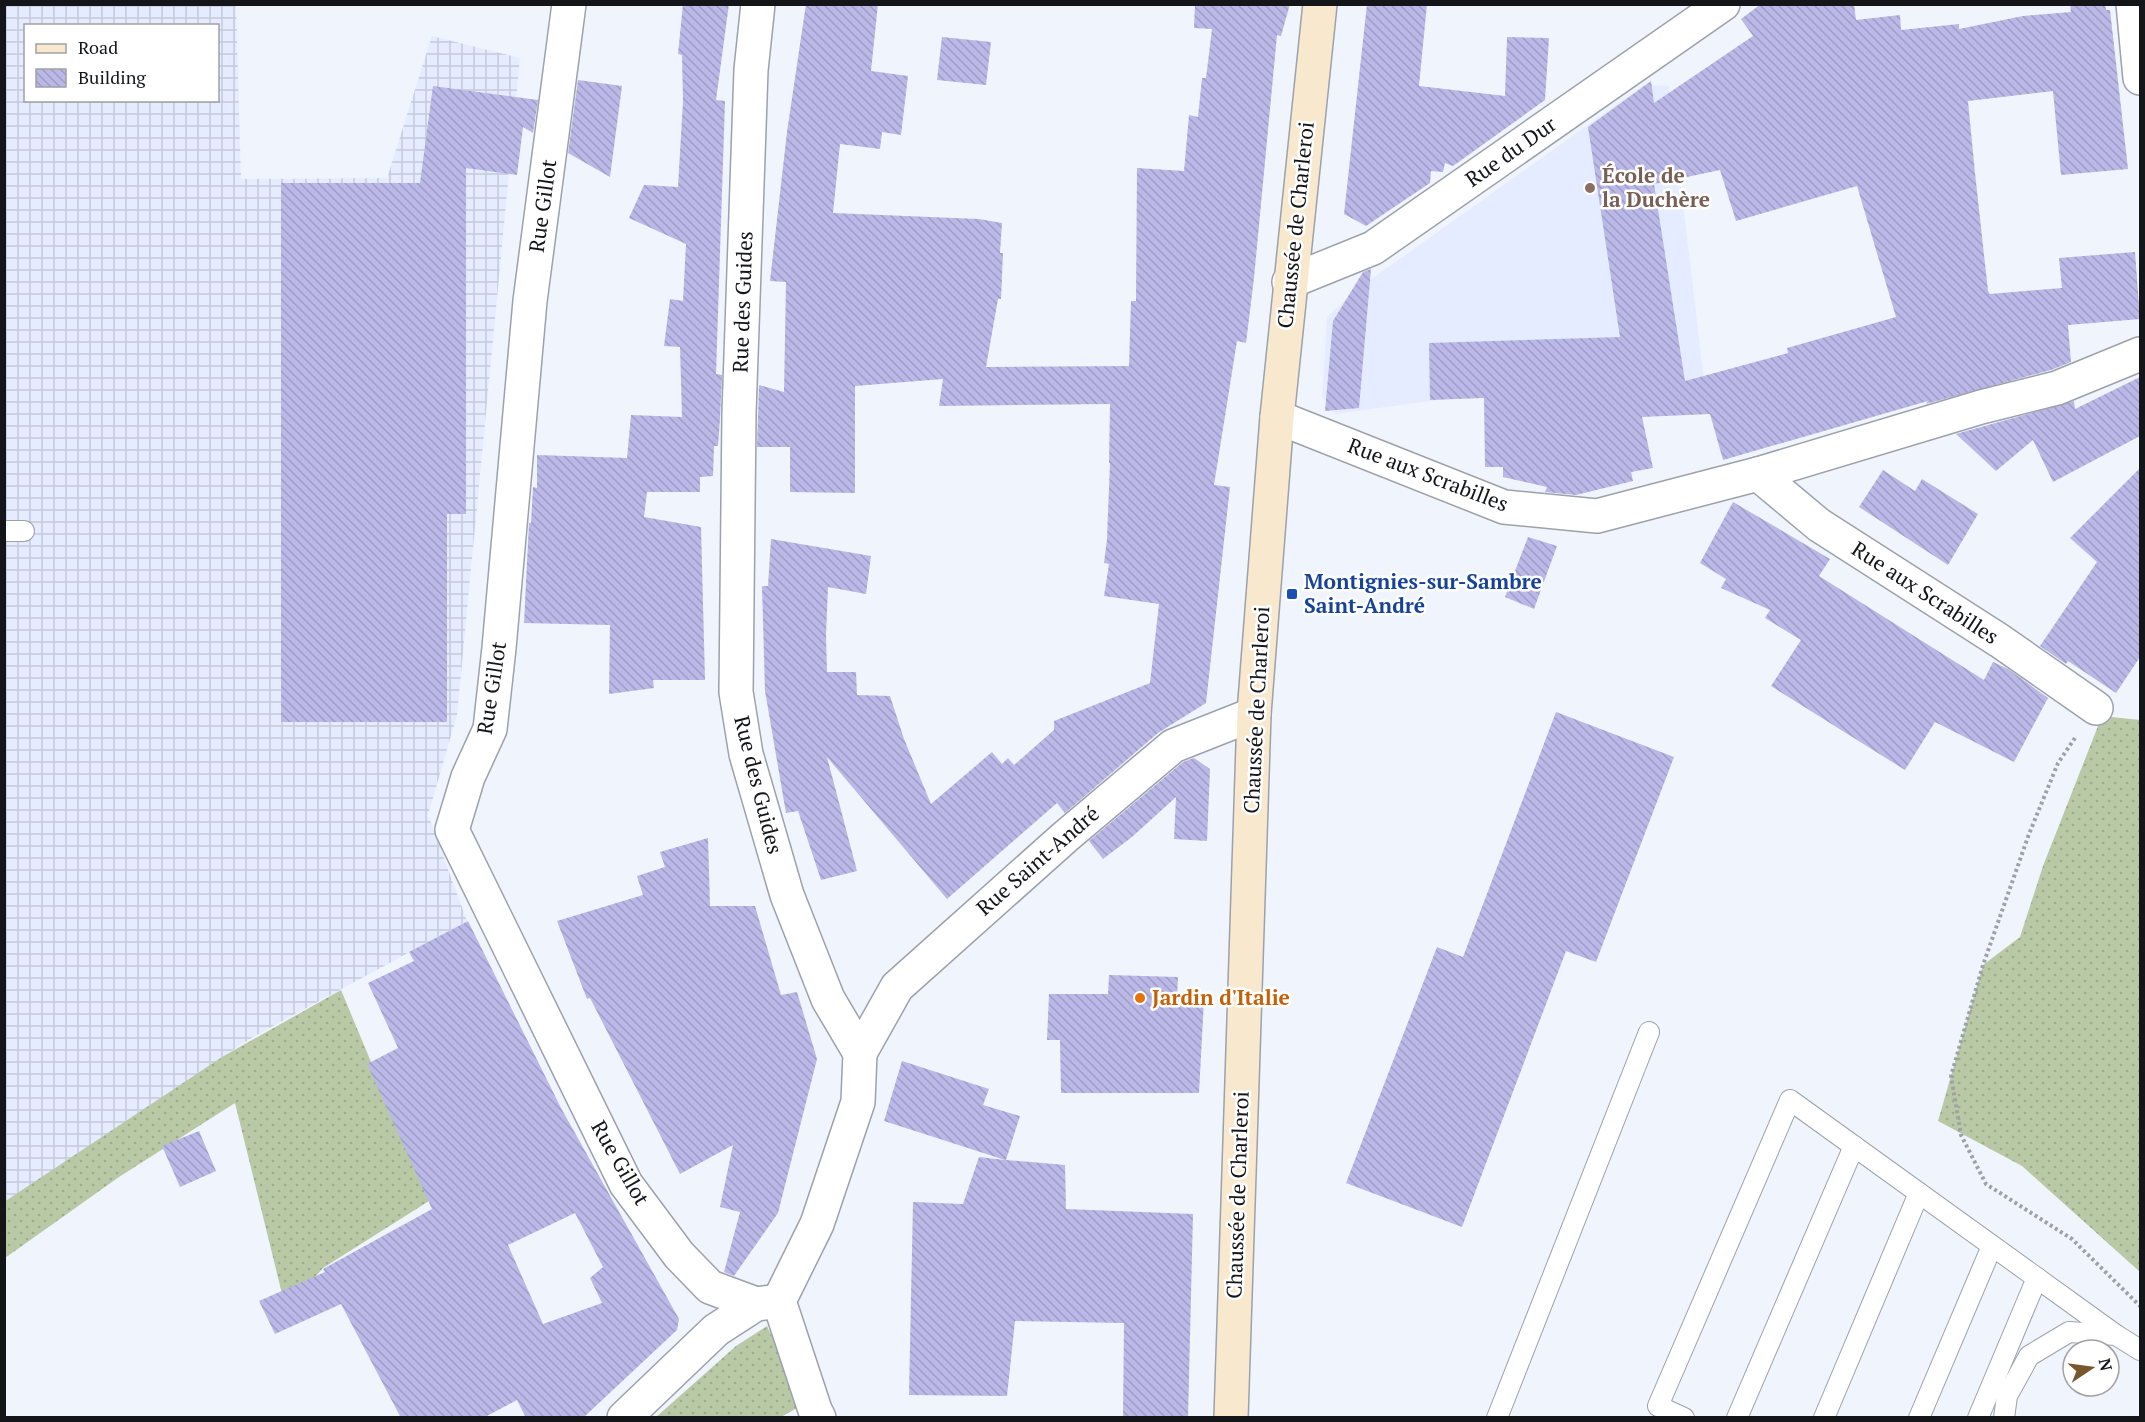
<svg xmlns="http://www.w3.org/2000/svg" width="2145" height="1422" font-family="'PT Serif',serif">
	<style>
		.built { fill: #e5ecff }
		.industrial { fill: url(#industrial-grid); fill-rule: evenodd }
		.grass { fill: url(#grass-dots) }
		.building { fill: url(#building-back-hatch); fill-rule: evenodd }
		.lines { fill: none; stroke-linecap: round; stroke-linejoin: round }
		.service-casing { stroke: #9ca1ab; stroke-width: 22 }
		.minor-casing { stroke: #9ca1ab; stroke-width: 36 }
		.secondary-casing { stroke: #9ca1ab; stroke-width: 36 }
		.path { stroke: #9ea2a8; stroke-width: 4; stroke-dasharray: 3 3; stroke-linecap: butt }
		.service { stroke: #fff; stroke-width: 20 }
		.minor { stroke: #fff; stroke-width: 33 }
		.secondary { stroke: #f8e8ce; stroke-width: 33 }
		.education-dot { fill: #8d6e63; stroke: #fff; stroke-width: 2 }
		.transit-dot { fill: #1a4fb4; stroke: #fff; stroke-width: 2 }
		.food-dot { fill: #e8710a; stroke: #fff; stroke-width: 2 }
		.labels { text-anchor: middle; stroke-width: 5; stroke-linejoin: round; paint-order: stroke }
		.street-label { font-size: 21px; fill: #131518; stroke: #fff }
		.education-label { font-size: 21px; font-weight: bold; fill: #785e54; stroke: #fff; text-anchor: start }
		.transit-label { font-size: 21px; font-weight: bold; fill: #164399; stroke: #fff; text-anchor: start }
		.food-label { font-size: 21px; font-weight: bold; fill: #c56008; stroke: #fff; text-anchor: start }
	</style>
	<defs>
		<pattern id="industrial-grid" width="8" height="8" patternUnits="userSpaceOnUse" patternTransform="scale(1.5)"><rect width="8" height="8" fill="#e5ecff"/><path d="M0 4h8M4 0v8" fill="none" stroke="#c4cada"/></pattern>
		<pattern id="grass-dots" width="8" height="8" patternUnits="userSpaceOnUse" patternTransform="scale(1.5)"><rect width="8" height="8" fill="#b9c9a5"/><path d="M2 2h.1M6 6h.1" fill="none" stroke="#9eac8d" stroke-width="1.8" stroke-linecap="round"/></pattern>
		<pattern id="building-back-hatch" width="6" height="6" patternUnits="userSpaceOnUse" patternTransform="scale(1.5)"><rect width="6" height="6" fill="#bab8e7"/><path d="M-1 5l2 2M0 0l6 6M5-1l2 2" fill="none" stroke="#9f9dc5"/></pattern>
	</defs>
	<rect width="100%" height="100%" fill="#f0f4fd"/>
	<!-- built -->
	<path class="built" d="M1644,85L1669,86L1704,381L1616,394L1460,397L1335,414L1322,397L1327,317L1356,290Z"/>
	<!-- industrial -->
	<path class="industrial" d="M5,5H236L241,179L387,178L432,36L520,58L457,715L428,815L467,921L253,1037L5,1202ZM26,26H218V100H26Z"/>
	<!-- grass -->
	<g class="grass">
		<path d="M2102,716L2140,720V1272L2022,1166L1938,1121L1983,965L2020,937L2043,866Z"/>
		<path d="M341,990L429,1201L323,1268L286,1310L235,1103L119,1177L5,1258L4,1202L222,1057Z"/>
		<path d="M767,1326L804,1404L781,1417L655,1418L736,1346Z"/>
	</g>
	<!-- building -->
	<g class="building">
		<path d="M683,4H729L716,100L725,101L716,374L722,375L720,419L718,446H714L713,476L700,477V492H647L644,517L701,527L705,680H653L654,688L609,694L610,625L524,623L529,523H531L533,487L537,488V455L627,458L631,415L682,417L680,347L664,346L670,299L683,301L686,244L629,218L644,185L678,187L683,101L682,55L678,54Z"/>
		<path d="M806,4H878L871,71L908,76L901,135L882,132L880,149L840,144L833,213L979,219L1002,223L1000,253H1003L1001,299H998L986,367L1129,366L1131,301H1136L1137,168L1184,171L1189,115L1198,117L1202,78H1206L1212,29L1194,28L1195,4H1290L1281,36L1277,35L1254,278L1246,343L1237,341L1214,485L1230,487L1206,703L1158,733L1065,813L1057,803L947,899L827,757L857,871L821,880L798,811L786,813L765,691L762,586H768L771,539L871,556L866,594L828,587L826,635L827,672H856L857,695L890,696L904,739L931,804L992,752L1002,764L1008,758L1014,765L1054,730V721L1150,683L1159,604L1104,596L1109,564L1104,563L1107,539L1110,463H1109L1110,404L939,406L943,379L855,386V493L790,492V447H757L759,385L784,392L786,282L770,281L787,132Z"/>
		<path d="M1367,4H1427L1419,86L1505,96L1507,37L1549,38L1545,100L1453,166L1445,163L1443,172L1431,171L1430,183L1366,226L1344,214Z"/>
		<path d="M1761,4H1854L1856,20L1900,15L1901,30L1959,24V29L2023,16L2071,12L2070,4H2105L2106,10H2110L2128,169L2061,175L2053,91L1968,101L1975,173L1988,291L1990,294L2062,288L2059,258L2135,252L2140,319L2068,325L2071,362L2051,370L1926,404L1928,401L1723,460L1710,414L1642,417L1653,468L1631,472L1633,481L1576,495L1545,492L1547,487L1503,477V467H1485L1484,398L1430,400L1429,343L1620,337L1588,127L1651,81L1654,103L1753,36L1741,19ZM1720,170L1736,221L1857,186L1896,317L1787,348L1788,353L1685,381L1654,184Z"/>
		<path d="M942,37L991,42L986,85L937,80Z"/>
		<path d="M578,80L622,86L610,177L568,153Z"/>
		<path d="M433,86L538,100L533,133L523,127L517,175L466,168V514H447V722H281V183H420Z"/>
		<path d="M1371,269L1359,408L1325,411L1333,321L1363,272Z"/>
		<path d="M2140,377V436L2053,482L2033,440L1996,471L1956,434L2074,401L2075,409Z"/>
		<path d="M2140,468V657L2116,693L2068,661L2066,664L2040,646L2097,562L2070,538Z"/>
		<path d="M1883,470L1915,491L1922,479L1978,514L1948,565L1859,507Z"/>
		<path d="M1733,502L1830,559L1819,576L1984,680L1993,662L2008,669L2048,698L2014,762L1935,722L1905,770L1771,686L1801,640L1765,618L1770,610L1721,588L1726,579L1700,563Z"/>
		<path d="M1528,537L1557,546L1534,609L1505,597Z"/>
		<path d="M1556,712L1674,757L1596,962L1566,951L1462,1227L1346,1183L1437,947L1463,957Z"/>
		<path d="M1194,758L1210,769L1207,841L1174,839L1176,797L1132,837L1103,859L1089,841L1183,762Z"/>
		<path d="M708,838L710,906H755L781,995L797,992L817,1059L778,1213L734,1276L724,1272L740,1212L720,1207L733,1145L680,1174L590,998L587,999L557,921L643,895L637,876L665,867L660,852Z"/>
		<path d="M468,921L561,1108L679,1319L677,1330L583,1418H526L517,1400L483,1418H401L341,1304L275,1334L259,1301L325,1272L323,1269L432,1209L367,1064L398,1048L368,983L414,961L409,952ZM575,1213L603,1267L590,1278L602,1303L543,1324L508,1245Z"/>
		<path d="M1109,975L1178,977L1177,998L1204,1000L1199,1093H1061L1060,1040H1047L1049,994H1108Z"/>
		<path d="M902,1061L989,1089L983,1105L1020,1116L1006,1160L1065,1165L1066,1209L1193,1214L1188,1418H1123L1124,1323L1015,1321L1007,1396L909,1395L913,1202L963,1204L979,1157L1005,1160L884,1121Z"/>
		<path d="M199,1131L216,1171L180,1187L162,1146Z"/>
	</g>
	<g class="lines">
		<defs>
			<g id="service">
				<path d="M4,531H24"/>
				<path d="M1497,1418L1649,1032"/>
				<path d="M1684,1418L1658,1406L1790,1100L2116,1335"/>
				<path d="M1737,1418L1854,1146"/>
				<path d="M1824,1418L1919,1193"/>
				<path d="M1919,1418L1992,1246"/>
				<path d="M1978,1418L2037,1278"/>
				<path d="M2004,1418L2007,1396L2029,1356L2069,1332L2116,1335L2140,1350"/>
			</g>
			<g id="minor">
				<path d="M569,4L530,301L499,648L490,729L468,777L452,830L626,1184L679,1255L710,1287L756,1304"/>
				<path d="M758,4L751,70L739,413L736,692L746,754L787,895L828,999L860,1053L858,1102L817,1224L779,1301L815,1410L819,1418"/>
				<path d="M2133,4L2140,78"/>
				<path d="M1289,282L1373,248L1723,4"/>
				<path d="M1277,417L1504,507L1597,516L1758,474L1981,407L2057,388L2140,354"/>
				<path d="M1758,474L1819,525L2000,641L2096,708"/>
				<path d="M860,1053L897,987L1065,837L1173,746L1254,714"/>
				<path d="M624,1418L716,1330L756,1304L772,1302"/>
			</g>
			<path id="secondary" d="M1231,1418L1254,714L1277,417L1320,4"/>
		</defs>
		<!-- service casing -->
		<use href="#service" class="service-casing"/>
		<!-- minor casing -->
		<use href="#minor" class="minor-casing"/>
		<!-- secondary casing -->
		<use href="#secondary" class="secondary-casing"/>
		<!-- path -->
		<path class="path" d="M2075,738L2058,763L2029,834L1983,965L1951,1076L1961,1135L1986,1184L2072,1239L2140,1306"/>
		<!-- service -->
		<use href="#service" class="service"/>
		<!-- minor -->
		<use href="#minor" class="minor"/>
		<!-- secondary -->
		<use href="#secondary" class="secondary"/>
	</g>
	<!-- markers -->
	<circle class="education-dot" cx="1590" cy="188" r="6"/>
	<rect class="transit-dot" x="1286" y="588" width="12" height="12" rx="3"/>
	<circle class="food-dot" cx="1140" cy="998" r="6"/>
	<g class="labels">
		<!-- street labels -->
		<g class="street-label">
			<text transform="translate(1511 152) rotate(-35)" y="7">Rue du Dur</text>
			<text transform="translate(543 206) rotate(-82)" y="7">Rue Gillot</text>
			<text transform="translate(1296 225) rotate(-84)" y="7">Chaussée de Charleroi</text>
			<text transform="translate(743 302) rotate(-88)" y="7">Rue des Guides</text>
			<text transform="translate(1428 475) rotate(21)" y="7">Rue aux Scrabilles</text>
			<text transform="translate(1925 593) rotate(33)" y="7">Rue aux Scrabilles</text>
			<text transform="translate(492 688) rotate(-81)" y="7">Rue Gillot</text>
			<text transform="translate(1257 710) rotate(-87)" y="7">Chaussée de Charleroi</text>
			<text transform="translate(758 785) rotate(76)" y="7">Rue des Guides</text>
			<text transform="translate(1038 861) rotate(-41)" y="7">Rue Saint-André</text>
			<text transform="translate(620 1163) rotate(60)" y="7">Rue Gillot</text>
			<text transform="translate(1238 1195) rotate(-88)" y="7">Chaussée de Charleroi</text>
		</g>
		<!-- education labels -->
		<g class="education-label">
			<text x="1602" y="183">École de<tspan x="1602" dy="24">la Duchère</tspan></text>
		</g>
		<!-- transit labels -->
		<g class="transit-label">
			<text x="1304" y="589">Montignies-sur-Sambre<tspan x="1304" dy="24">Saint-André</tspan></text>
		</g>
		<!-- food labels -->
		<g class="food-label">
			<text x="1152" y="1005">Jardin d'Italie</text>
		</g>
	</g>
	<!-- border -->
	<rect width="2145" height="1422" fill="none" stroke="#131518" stroke-width="12"/>
	<!-- legend -->
	<rect x="24" y="24" width="195" height="78" fill="#ffffff" stroke="#a1a1a3" stroke-width="1.5"/>
	<rect x="36" y="44" width="30" height="9" fill="#f8e8ce" stroke="#a1a1a3" stroke-width="1.5"/>
	<text x="78" y="54" font-size="18" fill="#131518">Road</text>
	<rect x="36" y="69" width="30" height="18" fill="url(#building-back-hatch)" stroke="#a1a1a3" stroke-width="1.5"/>
	<text x="78" y="84" font-size="18" fill="#131518">Building</text>
	<!-- north arrow -->
	<g transform="translate(2091 1368) rotate(77)"><circle r="28" fill="#ffffff" stroke="#a1a1a3" stroke-width="1.5"/>
	<path d="M0-4.5L10 22L0 15L-10 22Z" fill="#78562e"/>
	<text y="-9" font-size="16" font-weight="bold" text-anchor="middle" fill="#131518">N</text>
	</g>
</svg>
